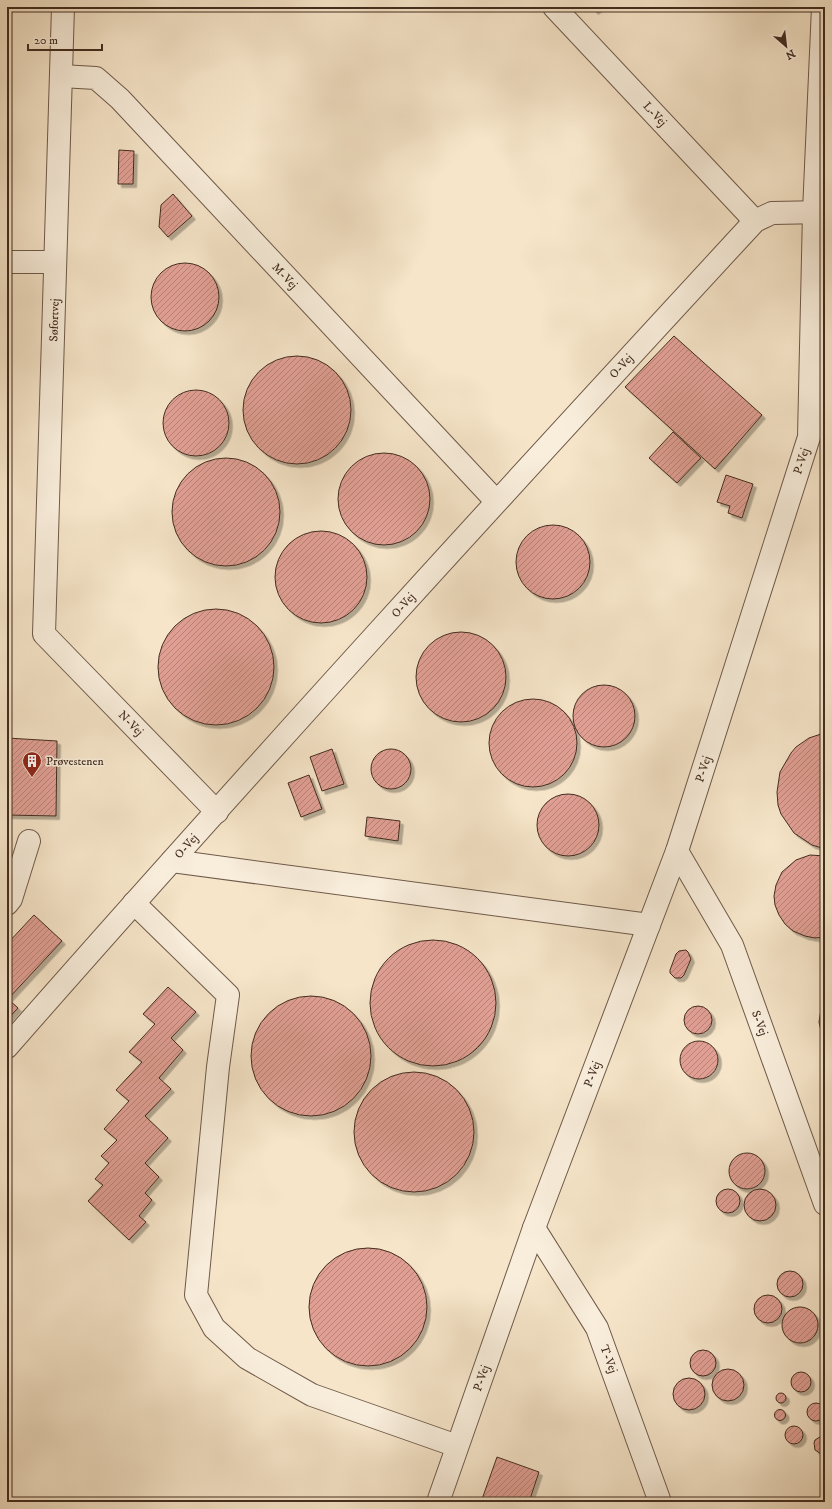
<svg xmlns="http://www.w3.org/2000/svg" width="832" height="1509" font-family="'IM FELL DW Pica',serif">
	<style>
		.building { fill: url(#building-hatch); stroke: #422c1f; filter: url(#shadow) }
		.lines { fill: none; stroke-linecap: round; stroke-linejoin: round }
		.minor-casing { stroke: #6f5a4a; stroke-width: 24 }
		.minor { stroke: #f9eedc; stroke-width: 22 }
		.labels { text-anchor: middle; stroke-width: 3; stroke-linejoin: round; paint-order: stroke }
		.street-label { font-size: 12px; fill: #422c1f; stroke: #f9eedc }
		.poi-label { font-size: 12px; fill: #422c1f; stroke: #f9eedc; text-anchor: start }
	</style>
	<defs>
		<pattern id="building-hatch" width="6" height="6" patternUnits="userSpaceOnUse"><rect width="6" height="6" fill="#e19f94"/><path d="M-1 1l2-2M0 6l6-6M5 7l2-2" fill="none" stroke="#b88278"/></pattern>
		<filter id="shadow"><feDropShadow dx="3.5" dy="3.5" stdDeviation="0" flood-color="#0004"/></filter>
	</defs>
	<rect width="100%" height="100%" fill="#f6e5c9"/>
	<filter id="stains"><feTurbulence type="fractalNoise" baseFrequency=".005" numOctaves="4"/><feColorMatrix values="0 0 0 0 .2 0 0 0 0 .09 0 0 0 0 .02 0 0 0 .5 -.17"/></filter>
	<radialGradient id="worn" r=".72"><stop offset=".6" stop-color="#630" stop-opacity="0"/><stop offset="1" stop-color="#630" stop-opacity=".3"/></radialGradient>
	<!-- building -->
	<g class="building">
		<path d="M591,7H600L595,11Z"/>
		<path d="M119,150L134,151L133,184H118Z"/>
		<path d="M173,194L192,216L168,237L159,227L161,205Z"/>
		<circle cx="185" cy="297" r="34"/>
		<path d="M674,336L762,415L715,469L625,387Z"/>
		<circle cx="297" cy="410" r="54"/>
		<circle cx="196" cy="423" r="33"/>
		<path d="M673,432L701,458L677,483L649,458Z"/>
		<circle cx="384" cy="499" r="46"/>
		<circle cx="226" cy="512" r="54"/>
		<path d="M726,475L753,484L742,518L728,513L730,506L717,502Z"/>
		<circle cx="553" cy="562" r="37"/>
		<circle cx="321" cy="577" r="46"/>
		<circle cx="216" cy="667" r="58"/>
		<circle cx="461" cy="677" r="45"/>
		<circle cx="604" cy="716" r="31"/>
		<circle cx="533" cy="743" r="44"/>
		<path d="M824,733H825V849L812,845L794,833L781,814L778,805L777,792L780,772L791,753L796,747L809,738Z"/>
		<path d="M7,738L57,741L56,816L7,815Z"/>
		<path d="M332,749L344,784L322,791L310,757Z"/>
		<circle cx="391" cy="769" r="20"/>
		<path d="M309,775L322,809L301,817L288,783Z"/>
		<circle cx="568" cy="825" r="31"/>
		<path d="M367,817L400,821L398,841L365,836Z"/>
		<path d="M810,855L825,856V937H824L815,938L805,936L793,931L785,924L779,915L775,905L774,896L776,885L782,872L796,860Z"/>
		<path d="M34,915L62,941L8,999L18,1008L7,1020V944Z"/>
		<circle cx="433" cy="1003" r="63"/>
		<path d="M686,950L688,952L691,959L684,975L681,978H675L670,973V970L676,954L679,951Z"/>
		<path d="M168,987L196,1012L171,1038L183,1050L159,1078L171,1089L145,1116L168,1138L145,1163L159,1177L145,1193L152,1200L139,1216L146,1222L129,1240L88,1201L103,1185L95,1179L109,1163L101,1156L117,1140L104,1129L129,1101L116,1090L142,1062L129,1052L155,1024L143,1014Z"/>
		<circle cx="311" cy="1056" r="60"/>
		<path d="M825,997V1041L821,1031L819,1022L822,1003Z"/>
		<circle cx="698" cy="1020" r="14"/>
		<circle cx="699" cy="1060" r="19"/>
		<circle cx="414" cy="1132" r="60"/>
		<circle cx="747" cy="1171" r="18"/>
		<circle cx="728" cy="1201" r="12"/>
		<circle cx="760" cy="1205" r="16"/>
		<circle cx="368" cy="1307" r="59"/>
		<circle cx="790" cy="1284" r="13"/>
		<circle cx="768" cy="1309" r="14"/>
		<circle cx="800" cy="1325" r="18"/>
		<circle cx="703" cy="1363" r="13"/>
		<circle cx="728" cy="1385" r="16"/>
		<circle cx="801" cy="1382" r="10"/>
		<path d="M825,1373V1388L822,1384L821,1378Z"/>
		<circle cx="689" cy="1394" r="16"/>
		<circle cx="781" cy="1398" r="5"/>
		<circle cx="816" cy="1412" r="9"/>
		<circle cx="780" cy="1415" r="5.5"/>
		<circle cx="794" cy="1435" r="9"/>
		<path d="M823,1435L825,1436V1454L823,1455L815,1450L814,1443L815,1440Z"/>
		<path d="M497,1457L539,1472L529,1502H481Z"/>
	</g>
	<g class="lines">
		<defs>
			<g id="minor">
				<path d="M63,7L44,634L217,812"/>
				<path d="M554,7L755,221"/>
				<path d="M61,76L96,78L120,99L496,501"/>
				<path d="M7,262H55"/>
				<path d="M677,851L732,945L825,1204"/>
				<path d="M172,861L649,925"/>
				<path d="M134,903L228,995L218,1067L196,1295L214,1328L247,1358L312,1395L457,1446"/>
				<path d="M7,904L11,899L29,841"/>
				<path d="M7,1047C252,768 503,494 755,221L772,213L825,212"/>
				<path d="M534,1228L597,1328L660,1502"/>
				<path d="M438,1502L534,1228L677,851L809,437L814,212L823,7"/>
			</g>
		</defs>
		<!-- minor casing -->
		<use href="#minor" class="minor-casing"/>
		<!-- minor -->
		<use href="#minor" class="minor"/>
	</g>
	<!-- icons -->
	<defs>
		<symbol id="building-pin" viewBox="-11 -11 22 30"><path d="M0 17L-7.5 6A9.5 9.5 0 1 1 7.5 6Z" fill="#8f2418" stroke="#f9eedc"/><path d="M-4-6H4V6H1V3H-1V6H-4ZM-2.5-4.3h1.7v1.8h-1.7ZM.8-4.3h1.7v1.8H.8ZM-2.5-1h1.7V.8h-1.7ZM.8-1h1.7V.8H.8Z" fill="#fff"/></symbol>
	</defs>
	<g fill-rule="evenodd">
		<use href="#building-pin" x="21" y="750" width="22" height="30"/>
	</g>
	<g class="labels">
		<!-- street labels -->
		<g class="street-label">
			<text transform="translate(655 114) rotate(47)" y="4">L-Vej</text>
			<text transform="translate(285 276) rotate(47)" y="4">M-Vej</text>
			<text transform="translate(54 320) rotate(-88)" y="4">Søfortvej</text>
			<text transform="translate(621 366) rotate(-47)" y="4">O-Vej</text>
			<text transform="translate(801 461) rotate(-72)" y="4">P-Vej</text>
			<text transform="translate(403 605) rotate(-48)" y="4">O-Vej</text>
			<text transform="translate(131 723) rotate(46)" y="4">N-Vej</text>
			<text transform="translate(703 769) rotate(-72)" y="4">P-Vej</text>
			<text transform="translate(186 846) rotate(-48)" y="4">O-Vej</text>
			<text transform="translate(760 1023) rotate(70)" y="4">S-Vej</text>
			<text transform="translate(592 1074) rotate(-69)" y="4">P-Vej</text>
			<text transform="translate(609 1359) rotate(70)" y="4">T-Vej</text>
			<text transform="translate(481 1378) rotate(-71)" y="4">P-Vej</text>
		</g>
		<!-- poi labels -->
		<g class="poi-label">
			<text x="46" y="765">Prøvestenen</text>
		</g>
	</g>
	<!-- margin -->
	<rect width="832" height="1509" fill="none" stroke="#f6e5c9" stroke-width="24"/>
	<rect x="8" y="8" width="816" height="1493" fill="none" stroke="#422c1f" stroke-width="2"/>
	<rect x="12" y="12" width="808" height="1485" fill="none" stroke="#422c1f"/>
	<!-- north arrow -->
	<g transform="translate(786 46) rotate(152)" stroke="#f9eedc" stroke-width="3" paint-order="stroke">
	<path d="M0-3L7 15L0 10L-7 15Z" fill="#422c1f"/>
	<text y="-6" font-size="11" font-weight="bold" text-anchor="middle" fill="#422c1f">N</text>
	</g>
	<!-- scale -->
	<path d="M28 44v6h74v-6" fill="none" stroke="#422c1f" stroke-width="2"/>
	<text x="34" y="44" font-size="12" fill="#422c1f" stroke="#f9eedc" stroke-width="3" paint-order="stroke">20 m</text>
	<rect width="100%" height="100%" filter="url(#stains)"/>
	<rect width="100%" height="100%" fill="url(#worn)"/>
</svg>
